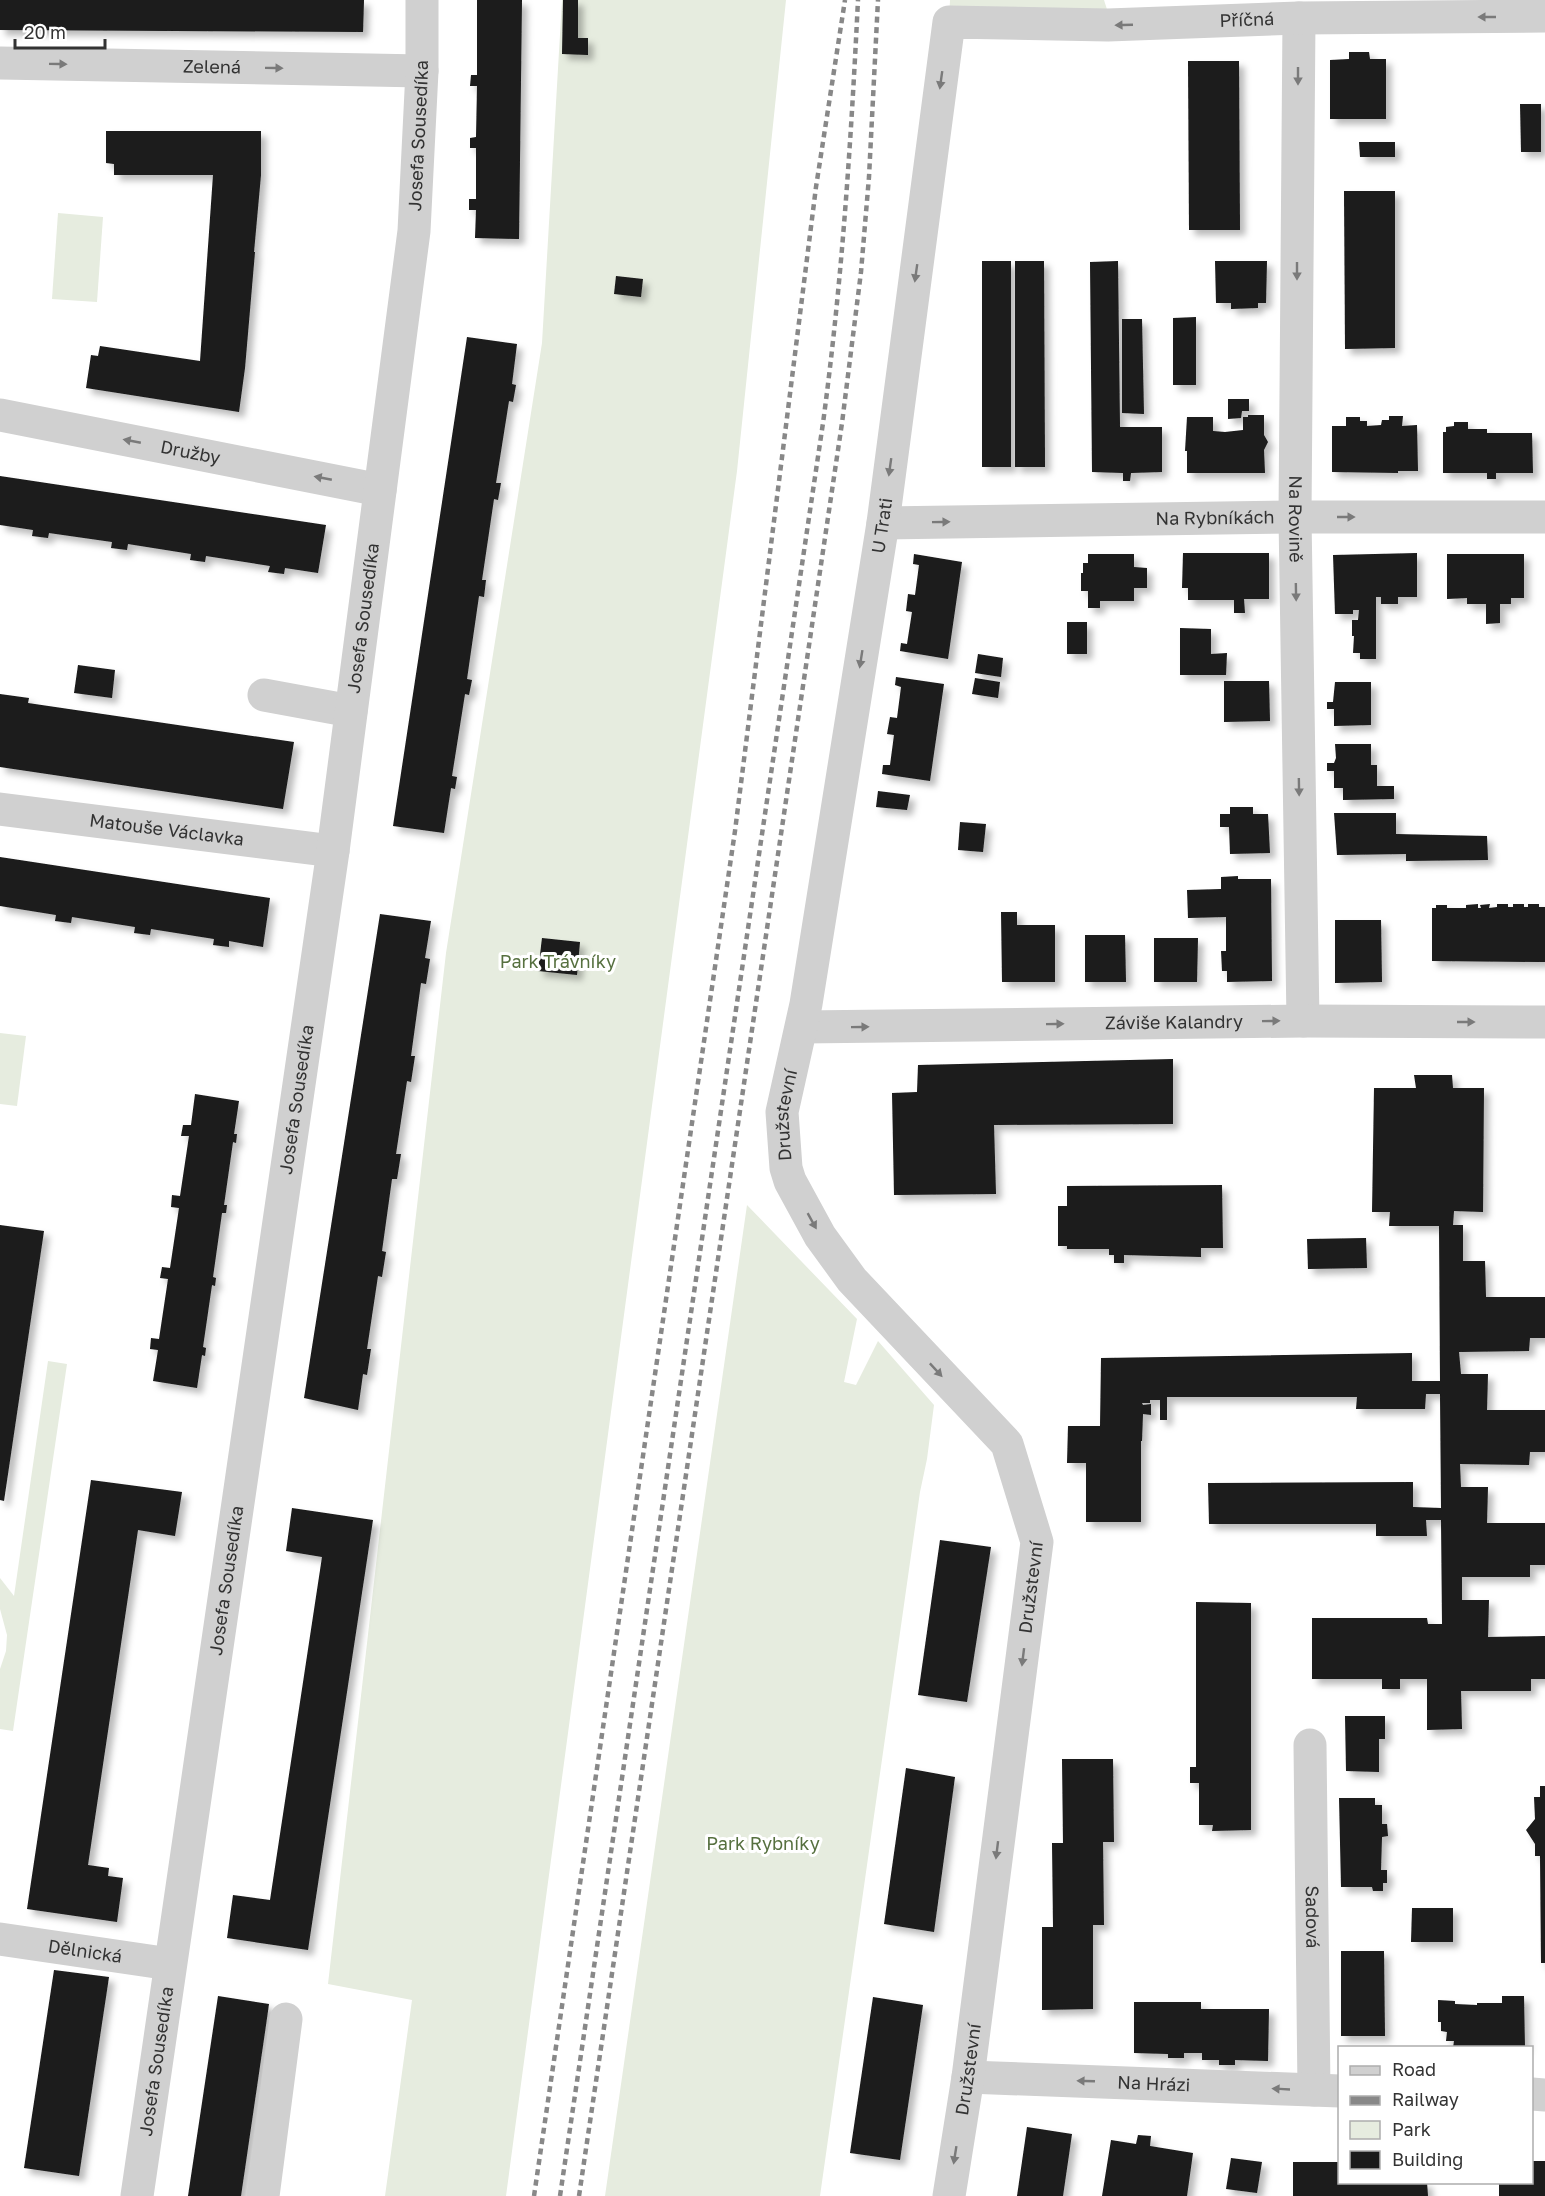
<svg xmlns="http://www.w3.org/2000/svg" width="1545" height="2196" font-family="'Golos Text',sans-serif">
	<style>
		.green { fill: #e6ecdf }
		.building { fill: #1a1a1a; filter: url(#shadow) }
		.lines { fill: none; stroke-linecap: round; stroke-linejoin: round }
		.minor { stroke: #d0d0d0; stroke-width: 33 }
		.rail { stroke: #888; stroke-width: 4.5; stroke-dasharray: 6 4.5; stroke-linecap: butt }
		.oneway { fill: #7a7a7a }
		.labels { text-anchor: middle; stroke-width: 6; stroke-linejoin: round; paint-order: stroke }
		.street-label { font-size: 18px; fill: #333; stroke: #fff }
		.park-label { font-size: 18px; fill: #56703f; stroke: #fff }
	</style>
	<defs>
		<filter id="shadow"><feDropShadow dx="5.5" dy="5.5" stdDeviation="3" flood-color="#0004"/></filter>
	</defs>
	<rect width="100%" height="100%" fill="#fff"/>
	<!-- green -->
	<g class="green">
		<path d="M562,0H786L737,471L506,2196H385L412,2000L328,1984L446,953L542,343Z"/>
		<path d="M950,0H1104L1112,25L949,22Z"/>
		<path d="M58,213L103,217L97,302L52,299Z"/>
		<path d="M0,1033L26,1036L17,1106L0,1104Z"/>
		<path d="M747,1205L857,1319L844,1382L856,1385L878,1341L934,1405L927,1459L920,1492L820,2196H605Z"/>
		<path d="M48,1361L67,1364L13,1731L0,1729V1669L6,1651L7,1635L0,1609V1578L14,1596Z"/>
	</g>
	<!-- building -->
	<g class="building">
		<path d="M0,0H364L363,32L0,30Z"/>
		<path d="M477,0H522L519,239L475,238L476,210H469V199H476V148H470V138L476,137L477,86H470L471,75H477Z"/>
		<path d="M563,0H578V38H588V55L562,54Z"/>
		<path d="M1349,52H1369L1370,59H1386V119H1330V60L1349,59Z"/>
		<path d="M1188,61H1239L1240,230H1189Z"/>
		<path d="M1520,104H1541V152H1521Z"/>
		<path d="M106,131H261V175L254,252H255L245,368L239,412L86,388L91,355L98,356L100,346L200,361L213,175H114V164L106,163Z"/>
		<path d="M1359,142H1395V157H1360Z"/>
		<path d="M1344,191H1395V348L1345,349Z"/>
		<rect x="982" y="261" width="29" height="206"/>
		<path d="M1015,261H1044L1045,467H1015Z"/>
		<path d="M1118,261L1120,427H1162V472L1131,473L1130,481H1123V473L1092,472L1090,262Z"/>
		<path d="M1215,261H1267L1266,303H1258V308L1231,309V303H1216Z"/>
		<path d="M616,276L643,279L641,297L614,294Z"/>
		<path d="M1196,317V385H1173V318Z"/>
		<path d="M1122,319H1142L1144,414L1122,413Z"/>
		<path d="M467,337L517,344L512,384L516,385L513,402L509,401L496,483H501L498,500L494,499L482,580H486L484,597L479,596L467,679L472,680L469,695L465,694L452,776L457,777L455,789L451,788L444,833L393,826Z"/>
		<path d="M1228,399H1249V411H1242L1241,418L1228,419Z"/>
		<path d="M1248,415H1264V435L1268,442L1264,450L1265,473H1187V451H1185L1187,417H1213V431L1225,432L1243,430V417H1248Z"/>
		<path d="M1389,416H1403L1402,426L1417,425L1418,471H1398V473L1332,472V426H1346V417H1360V421H1367V426L1381,425L1382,420H1389Z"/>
		<path d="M1454,422H1468V429H1487V433H1532L1533,473H1496V479H1487V473H1443V432H1446V427L1454,426Z"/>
		<path d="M0,476L326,525L318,573L285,568L284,574L268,572L270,566L206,556L205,562L190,560L191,554L128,544L127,550L111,548L112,542L49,533L48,538L32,536L33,530L0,525Z"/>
		<path d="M1183,553H1269V599H1244L1245,613H1234V600H1188V588H1182Z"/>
		<path d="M1417,553V597H1398V604H1381V597H1376V659H1360V653H1353L1354,636H1352V620H1358L1359,610H1353V614H1335L1333,555Z"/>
		<path d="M914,554L962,562L948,659L900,651L901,643L907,644L912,612L906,611L908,594L915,595L919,565L913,564Z"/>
		<path d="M1088,554H1134V567L1147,568V588H1134V601H1100V608H1088V591H1081V573H1083V563H1088Z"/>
		<path d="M1447,554H1524V598H1511V604H1500V623L1486,624V604H1467V598L1447,599Z"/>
		<rect x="1067" y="622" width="20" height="32"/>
		<path d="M1180,628L1211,629V654L1227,653L1226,675H1180Z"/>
		<path d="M978,654L1003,658L1001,677L975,673Z"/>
		<path d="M78,665L115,670L112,698L74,693Z"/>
		<path d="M896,677L944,684L930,781L882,774L883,765H890L894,735L887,734L890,717L897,718L901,687L895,685Z"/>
		<path d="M975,678L1000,682L998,698L972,694Z"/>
		<path d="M1224,681H1269L1270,721L1224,722Z"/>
		<path d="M1335,682H1371V725L1334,726V709H1327V702H1333Z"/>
		<path d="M0,694L29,698L28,703L294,742L283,809L0,767Z"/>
		<path d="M1335,744H1371V765H1377V786H1394V799L1343,800V788H1334V771H1327V763H1334L1336,758Z"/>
		<path d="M878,791L910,795L907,810L876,807Z"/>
		<path d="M1230,807H1253V814H1268L1270,853L1230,854L1229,827H1220V814H1230Z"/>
		<path d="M1334,813H1396V834L1487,836L1488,860L1406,861V854L1337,855Z"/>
		<path d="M960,822L986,824L983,852L958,850Z"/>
		<path d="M0,857L270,898L263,947L229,941V947L213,945L214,939L151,929L150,935L134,933L135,927L72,917L71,923L55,921L56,915L0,906Z"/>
		<path d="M1238,876V879H1271L1272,981L1227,982V971H1222L1221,951H1226V917L1188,918L1187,890L1221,889V877Z"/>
		<path d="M1478,904V908H1481L1480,905L1490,904L1489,908L1497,907V904H1508V907H1513V904H1524V907H1528V904H1539V907H1545V962L1432,961V908H1436V905H1447V908H1466V905Z"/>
		<path d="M1001,912H1017V925H1055V982H1002Z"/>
		<path d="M380,914L431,921L425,958L430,959L426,984L421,983L411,1056H415L411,1082L407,1081L396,1154H401L397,1179H392L382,1251L386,1252L382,1277L378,1276L367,1349H371L367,1375L363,1374L358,1410L304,1398Z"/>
		<path d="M1335,920H1381L1382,982L1335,983Z"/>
		<path d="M1085,935H1125L1126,982H1085Z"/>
		<path d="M542,938L580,942L577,975L538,971Z"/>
		<path d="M1154,938H1198L1197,982H1154Z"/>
		<path d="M1173,1059V1124L994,1125L996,1194L894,1195L892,1093L917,1092L918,1065Z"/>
		<path d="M1414,1075H1452L1453,1088H1484L1483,1212L1454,1211L1453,1225H1463V1261H1485L1486,1297H1545V1338H1530L1529,1351L1459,1352L1461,1374H1488L1487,1410H1545V1452H1530L1529,1465L1460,1464L1461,1487H1488L1487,1523H1545V1565H1530V1577H1462V1600H1489L1488,1637L1545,1636V1679H1531V1691H1461L1462,1729L1427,1730V1679H1400V1689H1382V1679H1312V1618H1427L1428,1624H1442L1441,1520H1426L1427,1536H1376V1524H1209L1208,1483L1413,1482V1507L1441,1508L1440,1394H1426L1425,1409H1356L1357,1397H1167V1420H1160V1400H1150V1403H1142L1143,1405L1151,1404V1415L1143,1414L1142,1441H1141V1522H1086V1463H1067L1068,1426H1100L1101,1358L1412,1353V1381H1440L1439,1226H1389L1390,1212H1372L1374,1088H1416Z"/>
		<path d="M195,1094L239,1101L234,1134H237L236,1143L233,1142L224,1205H227L226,1213H222L213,1277L216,1278L215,1286L212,1285L203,1347L206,1348L205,1356L202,1355L197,1388L153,1381L158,1350L150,1349L151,1338L159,1339L168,1279L160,1278L162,1267L170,1268L179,1208L171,1207L172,1195L180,1196L189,1136H181L183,1125H191Z"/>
		<path d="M1222,1185L1223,1248H1201V1257L1124,1255V1263H1114V1255H1109V1249H1067V1246H1058V1206H1067V1186Z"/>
		<path d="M0,1225L44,1231L4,1501L0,1500Z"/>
		<path d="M1366,1238L1367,1268L1308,1269L1307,1239Z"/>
		<path d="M91,1480L182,1492L175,1536L138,1530L88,1865L109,1868L108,1876L123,1878L117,1922L27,1909Z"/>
		<path d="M292,1508L373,1520L308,1950L227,1938L233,1895L270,1900L322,1557L286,1551Z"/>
		<path d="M940,1540L991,1547L967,1702L918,1695Z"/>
		<path d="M1196,1602L1251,1603V1830L1212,1831L1213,1825H1199V1783H1190V1767H1196Z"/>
		<path d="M1345,1716H1385V1739H1379V1772L1346,1771Z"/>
		<path d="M1062,1759H1113L1114,1842H1103L1104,1925H1093V2009L1042,2010V1927H1053L1052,1843H1063Z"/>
		<path d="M906,1768L955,1777L934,1932L884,1924Z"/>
		<path d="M1540,1786H1545V1963H1541L1540,1856H1535V1844L1526,1830L1535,1819L1534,1797H1540Z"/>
		<path d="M1339,1798H1375V1805H1382V1824H1387L1388,1836L1382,1837L1381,1870H1387V1883H1383V1891H1373L1372,1887H1341Z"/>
		<path d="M1412,1908H1453V1942H1411Z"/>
		<path d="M1341,1951H1384L1385,2036H1341Z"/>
		<path d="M54,1970L109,1977L79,2176L24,2168Z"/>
		<path d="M218,1996L269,2004L265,2032L241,2196H188Z"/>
		<path d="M1502,1996H1524L1525,2048H1453L1454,2041H1446L1447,2032L1441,2031V2022H1438V2000L1455,2001V2004L1477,2005V2003H1502Z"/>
		<path d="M873,1997L923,2005L900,2160L850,2153Z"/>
		<path d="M1134,2002H1201V2009H1269L1268,2061L1235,2060V2065H1219V2060H1202V2053H1184V2058H1168V2054L1134,2053Z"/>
		<path d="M1027,2127L1072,2134L1063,2196H1017Z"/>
		<path d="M1138,2135L1151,2136L1150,2146L1193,2153L1187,2196H1102L1111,2140L1136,2144Z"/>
		<path d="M1231,2158L1262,2162L1257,2193L1226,2189Z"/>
		<path d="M1532,2161H1545V2196H1499V2182H1532Z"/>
		<path d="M1293,2162H1340V2182H1427L1428,2196H1293Z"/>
	</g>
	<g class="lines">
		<!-- minor -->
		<g class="minor">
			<path id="s1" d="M1299,18L1295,517L1303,1021"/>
			<path id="s2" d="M0,63L422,71"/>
			<path id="s3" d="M0,415L380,490"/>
			<path id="s4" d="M883,523L1295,517H1545"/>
			<path d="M264,695L351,711"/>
			<path id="s5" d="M0,809L333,851"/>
			<path id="s6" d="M802,1027L1303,1021L1545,1022"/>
			<path id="s7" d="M1310,1745L1314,2090"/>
			<path id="s8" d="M0,1939L170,1964"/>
			<path id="s9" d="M968,2077L1340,2091"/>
			<path d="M1532,2094L1545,2095"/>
			<path id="s10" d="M137,2196L333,851L414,231L422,71V0"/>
			<path d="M263,2196L286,2019"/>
			<path id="s11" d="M949,2196L968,2077L1037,1542L1007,1444L852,1280L820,1236L790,1181L786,1168L782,1112L806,1004L883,523L949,22L1108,25L1299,18L1545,16"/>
		</g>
		<!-- rail -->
		<g class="rail">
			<path d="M534,2196L735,831L816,187L845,0"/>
			<path d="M560,2196L823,423C842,282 851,142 858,0"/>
			<path d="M579,2196L842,423L861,272L869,177L878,0"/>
		</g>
	</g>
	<!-- one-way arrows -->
	<defs><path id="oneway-solid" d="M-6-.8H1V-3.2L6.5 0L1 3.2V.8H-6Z" transform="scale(1.5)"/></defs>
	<g class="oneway">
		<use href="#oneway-solid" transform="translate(1487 17) rotate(180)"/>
		<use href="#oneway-solid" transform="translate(1124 25) rotate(178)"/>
		<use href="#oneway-solid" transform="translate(58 64) rotate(1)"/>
		<use href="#oneway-solid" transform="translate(274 68) rotate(1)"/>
		<use href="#oneway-solid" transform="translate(1298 76) rotate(90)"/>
		<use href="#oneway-solid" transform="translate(941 80) rotate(98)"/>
		<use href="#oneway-solid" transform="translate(1297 271) rotate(90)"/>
		<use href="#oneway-solid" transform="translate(916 273) rotate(98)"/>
		<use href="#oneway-solid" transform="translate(132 441) rotate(-169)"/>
		<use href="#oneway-solid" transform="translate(890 467) rotate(98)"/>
		<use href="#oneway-solid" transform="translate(323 478) rotate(-169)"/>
		<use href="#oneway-solid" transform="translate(1346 517)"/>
		<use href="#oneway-solid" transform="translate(941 522) rotate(-1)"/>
		<use href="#oneway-solid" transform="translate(1296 592) rotate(89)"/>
		<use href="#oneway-solid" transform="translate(861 659) rotate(99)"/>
		<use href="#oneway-solid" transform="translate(1299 787) rotate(89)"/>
		<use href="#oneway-solid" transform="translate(1271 1021) rotate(-1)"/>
		<use href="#oneway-solid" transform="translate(1466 1022)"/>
		<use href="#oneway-solid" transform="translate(1055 1024) rotate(-1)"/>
		<use href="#oneway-solid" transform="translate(860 1027) rotate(-1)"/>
		<use href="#oneway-solid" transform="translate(812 1221) rotate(61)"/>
		<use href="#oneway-solid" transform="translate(936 1370) rotate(47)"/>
		<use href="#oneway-solid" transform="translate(1023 1657) rotate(97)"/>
		<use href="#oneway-solid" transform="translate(997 1850) rotate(97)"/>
		<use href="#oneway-solid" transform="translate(1086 2081) rotate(-178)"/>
		<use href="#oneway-solid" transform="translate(1281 2089) rotate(-177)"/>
		<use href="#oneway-solid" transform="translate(955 2155) rotate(99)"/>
	</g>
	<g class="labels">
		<!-- street labels -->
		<g class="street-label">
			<text dy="6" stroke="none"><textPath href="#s11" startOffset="2576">Příčná</textPath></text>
			<text dy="6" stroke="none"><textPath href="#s2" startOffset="212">Zelená</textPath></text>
			<text dy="6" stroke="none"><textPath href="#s10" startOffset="2080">Josefa Sousedíka</textPath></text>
			<text dy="6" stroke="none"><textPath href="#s3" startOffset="194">Družby</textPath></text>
			<text dy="6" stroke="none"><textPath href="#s4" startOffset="332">Na Rybníkách</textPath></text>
			<text dy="6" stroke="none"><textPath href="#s1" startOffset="501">Na Rovině</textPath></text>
			<text dy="6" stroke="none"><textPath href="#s11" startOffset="1770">U Trati</textPath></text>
			<text dy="6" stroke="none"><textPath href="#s10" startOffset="1594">Josefa Sousedíka</textPath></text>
			<text dy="6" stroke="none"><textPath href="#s5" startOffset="168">Matouše Václavka</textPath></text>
			<text dy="6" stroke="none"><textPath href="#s6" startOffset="372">Záviše Kalandry</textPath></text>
			<text dy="6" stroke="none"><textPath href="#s10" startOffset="1108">Josefa Sousedíka</textPath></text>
			<text dy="6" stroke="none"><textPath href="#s11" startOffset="1172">Družstevní</textPath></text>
			<text dy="6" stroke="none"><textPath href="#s10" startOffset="622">Josefa Sousedíka</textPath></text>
			<text dy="6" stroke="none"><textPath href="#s11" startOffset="614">Družstevní</textPath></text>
			<text dy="6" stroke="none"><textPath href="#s7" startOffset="172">Sadová</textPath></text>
			<text dy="6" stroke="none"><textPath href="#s8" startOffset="86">Dělnická</textPath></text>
			<text dy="6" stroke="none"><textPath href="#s10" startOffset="136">Josefa Sousedíka</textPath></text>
			<text dy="6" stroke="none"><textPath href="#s11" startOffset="128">Družstevní</textPath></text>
			<text dy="6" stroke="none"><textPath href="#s9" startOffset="186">Na Hrázi</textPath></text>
		</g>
		<!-- park labels -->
		<g class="park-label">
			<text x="558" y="968">Park Trávníky</text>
			<text x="763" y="1850">Park Rybníky</text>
		</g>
	</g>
	<!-- legend -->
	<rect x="1338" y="2046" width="195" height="138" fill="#ffffff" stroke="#adadad" stroke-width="1.5"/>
	<rect x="1350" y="2066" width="30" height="9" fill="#d0d0d0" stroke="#adadad" stroke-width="1.5"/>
	<text x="1392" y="2076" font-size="18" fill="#333333">Road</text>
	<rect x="1350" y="2096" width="30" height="9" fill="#888888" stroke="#adadad" stroke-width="1.5"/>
	<text x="1392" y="2106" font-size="18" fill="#333333">Railway</text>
	<rect x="1350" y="2121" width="30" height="18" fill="#e6ecdf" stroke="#adadad" stroke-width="1.5"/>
	<text x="1392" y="2136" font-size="18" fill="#333333">Park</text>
	<rect x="1350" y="2151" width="30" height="18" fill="#1a1a1a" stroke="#adadad" stroke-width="1.5"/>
	<text x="1392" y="2166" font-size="18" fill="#333333">Building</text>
	<!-- scale -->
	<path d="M15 39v9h90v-9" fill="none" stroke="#333333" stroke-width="3"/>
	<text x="24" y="39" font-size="18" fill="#333333" stroke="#ffffff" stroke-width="4.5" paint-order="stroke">20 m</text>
</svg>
